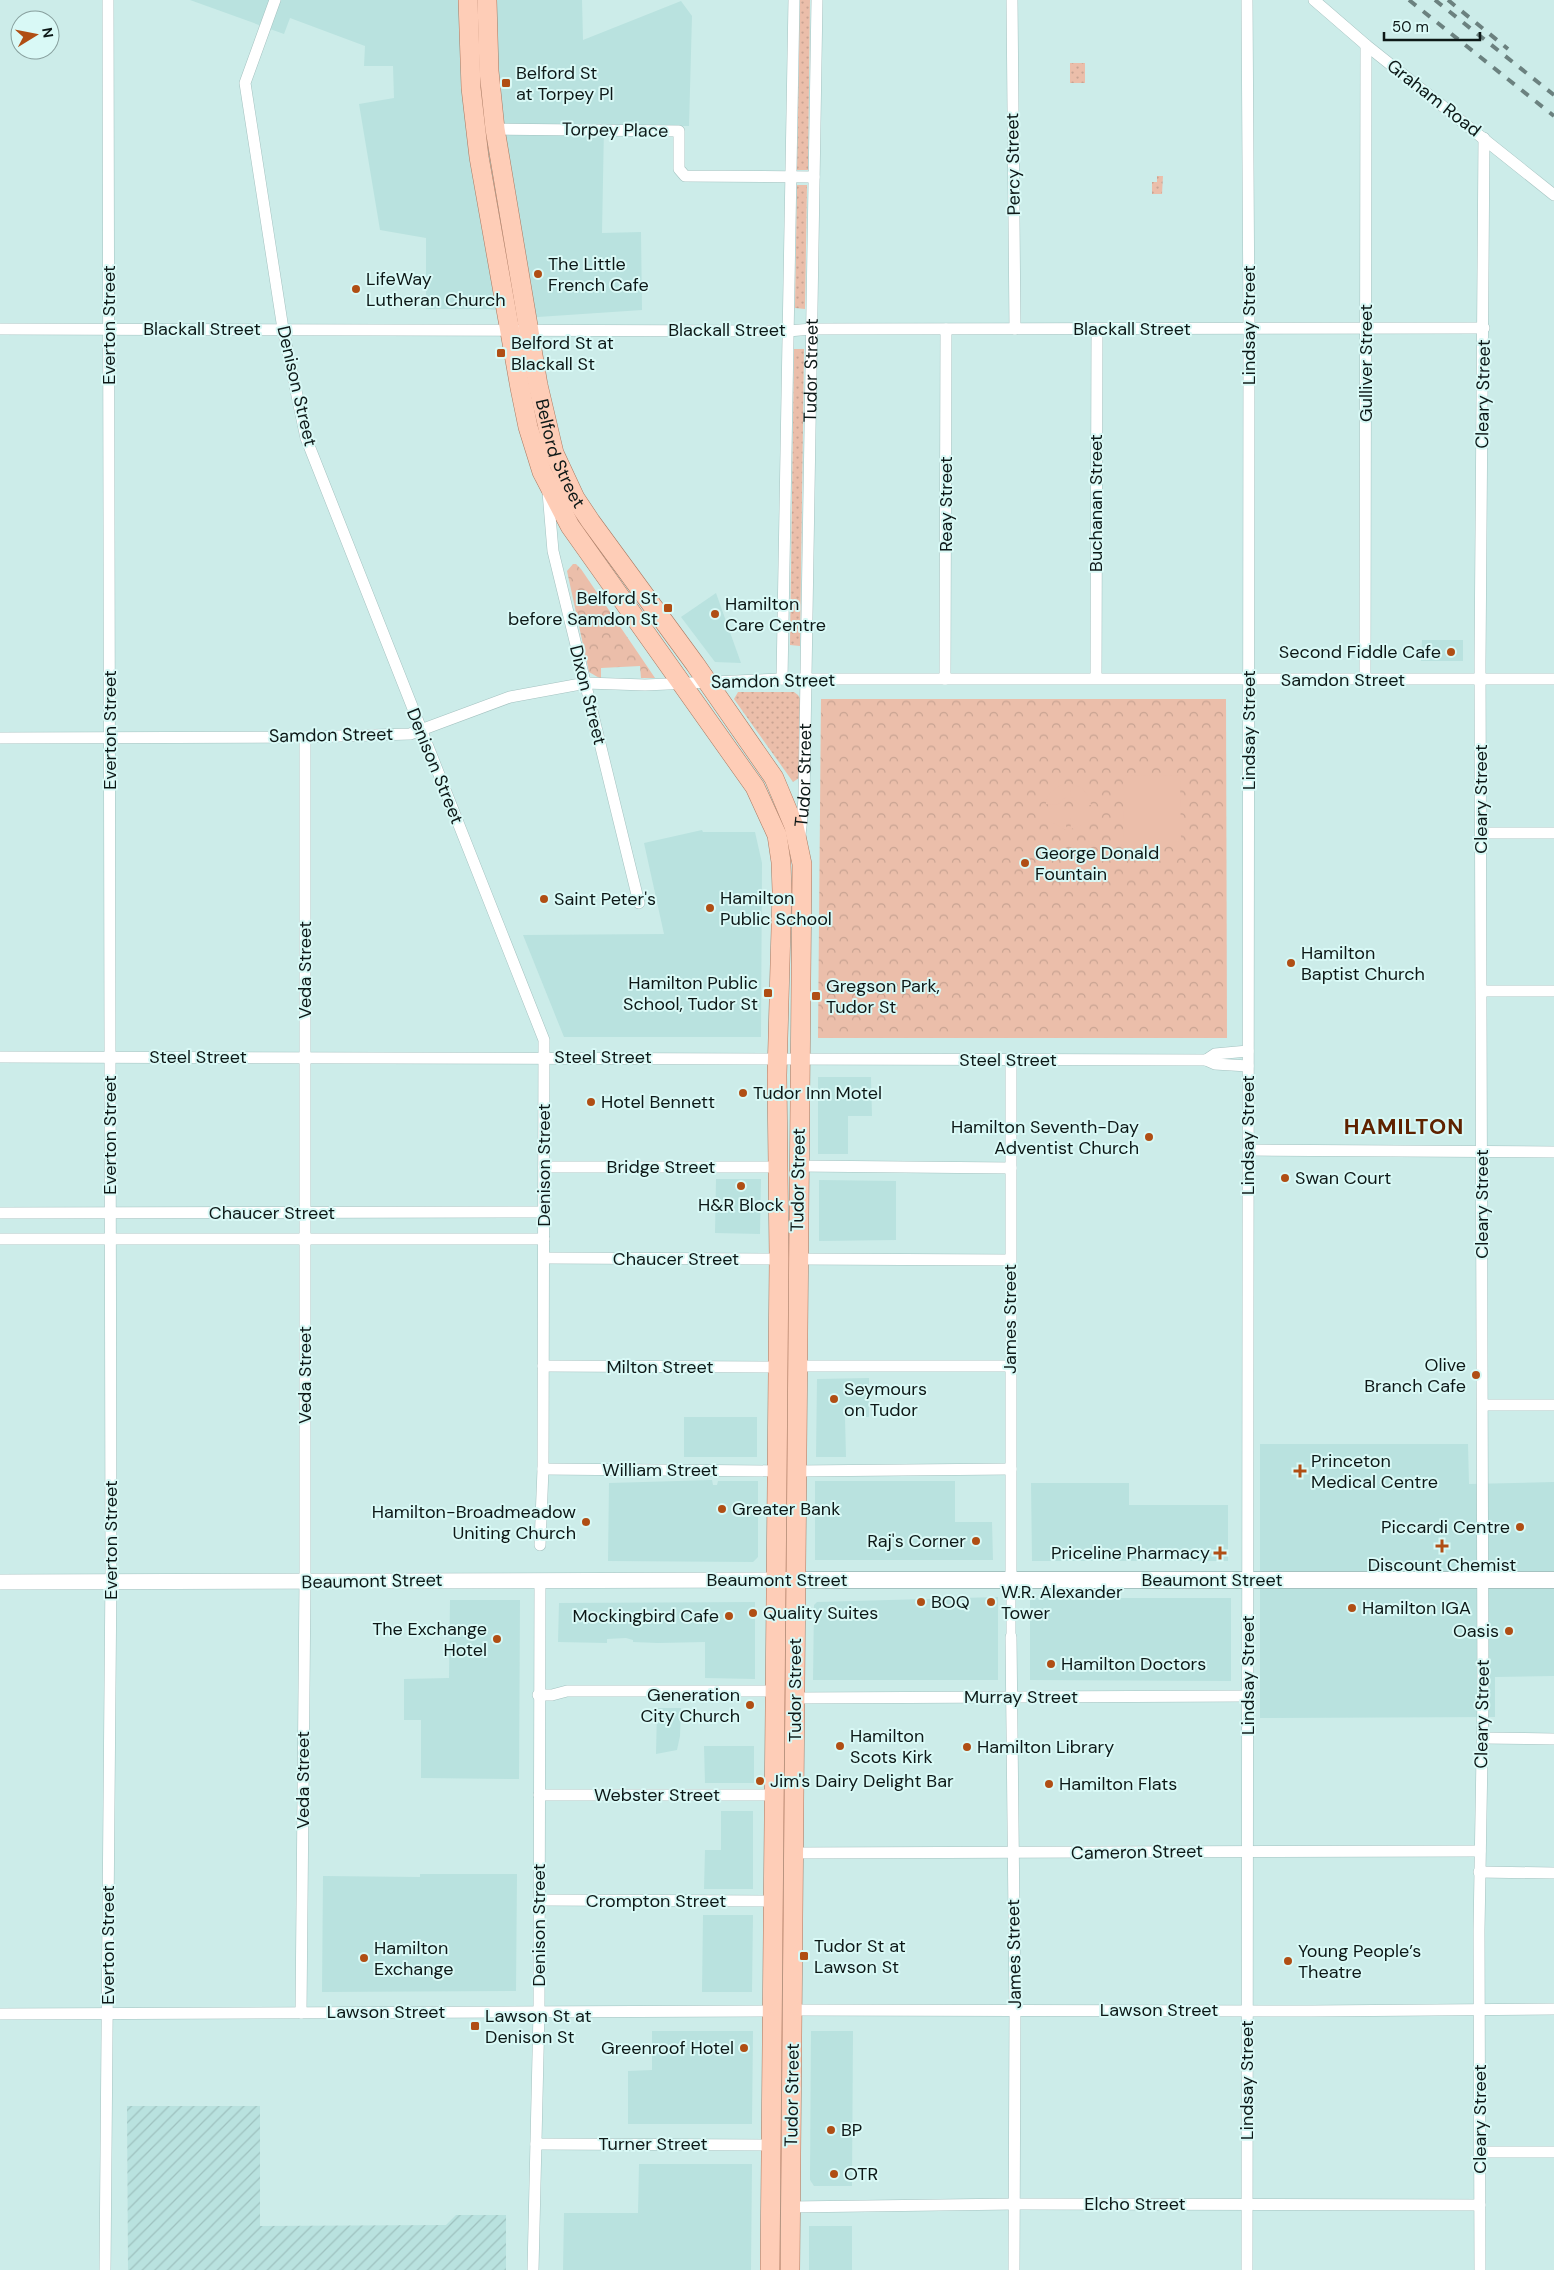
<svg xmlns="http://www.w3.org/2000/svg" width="1554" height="2270" font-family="'DM Sans',sans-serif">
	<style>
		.built { fill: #b9e2df }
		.industrial { fill: url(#industrial-furrows) }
		.grass { fill: url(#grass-dots) }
		.park { fill: url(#park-crowns) }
		.garden { fill: #ebbeaa }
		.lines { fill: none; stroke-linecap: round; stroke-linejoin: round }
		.pedestrian-casing { stroke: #a4c2c0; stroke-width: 10 }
		.minor-casing { stroke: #a4c2c0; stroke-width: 12 }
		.tertiary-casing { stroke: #a4c2c0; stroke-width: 16 }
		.secondary-casing { stroke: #a4c2c0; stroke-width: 18 }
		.primary-casing { stroke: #a97860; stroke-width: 20 }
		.pedestrian { stroke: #fff; stroke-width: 9 }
		.minor { stroke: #fff; stroke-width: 11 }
		.tertiary { stroke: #fff; stroke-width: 15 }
		.secondary { stroke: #fff; stroke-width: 16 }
		.primary { stroke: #fecdb7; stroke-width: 19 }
		.rail { stroke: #6b817f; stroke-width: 4; stroke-dasharray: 9 9; stroke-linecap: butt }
		.poi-dot { fill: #b04e14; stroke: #d9f9f6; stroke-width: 2 }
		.labels { text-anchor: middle; stroke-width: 4; stroke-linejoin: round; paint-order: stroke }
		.poi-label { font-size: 18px; fill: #0d1817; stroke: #d9f9f6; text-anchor: start }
		.street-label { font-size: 18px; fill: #0d1817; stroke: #d9f9f6 }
		.district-label { font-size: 22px; font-weight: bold; letter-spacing: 1px; fill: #5f2200; stroke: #d9f9f6 }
	</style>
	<defs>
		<pattern id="industrial-furrows" width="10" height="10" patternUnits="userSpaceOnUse" patternTransform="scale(1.25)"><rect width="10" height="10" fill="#b9e2df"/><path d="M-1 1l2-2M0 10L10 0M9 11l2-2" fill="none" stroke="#9ec1bf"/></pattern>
		<pattern id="grass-dots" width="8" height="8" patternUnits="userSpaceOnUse" patternTransform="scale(1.25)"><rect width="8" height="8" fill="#ebbeaa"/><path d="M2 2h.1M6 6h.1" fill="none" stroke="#c8a392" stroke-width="1.8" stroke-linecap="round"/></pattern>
		<pattern id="park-crowns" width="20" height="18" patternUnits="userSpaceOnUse" patternTransform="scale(1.25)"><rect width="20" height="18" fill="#ebbeaa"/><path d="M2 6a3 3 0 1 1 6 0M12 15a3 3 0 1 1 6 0" fill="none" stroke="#c8a392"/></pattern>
	</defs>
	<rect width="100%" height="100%" fill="#ccece9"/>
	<!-- built -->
	<g class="built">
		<path d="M190,0H582L583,40L681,1L692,16L689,126H604L602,233L641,232L642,310L538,317L488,309H426V238L380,230L359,104L394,98L393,66H364L365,46L290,18L284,34Z"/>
		<path d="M716,593L741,663L715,662L681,617Z"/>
		<path d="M1422,640H1463V661H1421Z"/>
		<path d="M702,830L703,832H755L762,863L761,1037H564L523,935L664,934L644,843Z"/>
		<path d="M818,1077H871L872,1116H848V1154H818Z"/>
		<path d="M716,1179H761L760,1234L715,1233Z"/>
		<path d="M819,1180L896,1181V1240L819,1241Z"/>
		<path d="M869,1378V1417H845L846,1457H816L817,1379Z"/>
		<rect x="684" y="1417" width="73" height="40"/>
		<path d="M1260,1444H1468L1469,1484L1554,1482V1676L1495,1677V1717L1260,1718Z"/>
		<path d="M712,1480L713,1485H717L718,1481H758V1557L753,1562L608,1561L609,1483Z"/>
		<path d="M815,1481H955V1522H992L993,1560H815Z"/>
		<path d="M1031,1483H1129V1505H1228V1561H1032Z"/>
		<path d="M998,1597V1680H813L814,1605L817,1602Z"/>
		<path d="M1030,1598H1231V1681L1030,1680Z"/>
		<path d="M450,1600H520L519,1779L421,1778V1720H404V1679L449,1678Z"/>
		<path d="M755,1602V1679L705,1678V1642L658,1643L633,1642V1640L626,1638L607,1639V1643L558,1642L559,1603Z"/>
		<path d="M657,1708H681L680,1736L677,1750L656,1754Z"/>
		<path d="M704,1746H754V1783H705Z"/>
		<path d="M721,1811H753V1889H704L705,1850H721Z"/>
		<path d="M420,1874H517L516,1991L322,1992L323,1876L420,1877Z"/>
		<path d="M703,1915H753L752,1992H702Z"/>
		<path d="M652,2031H753L752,2124H628V2071L652,2070Z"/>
		<path d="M811,2031H853L852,2186H814L810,2180Z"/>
		<path d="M639,2164H752L751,2270H563L564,2213H638Z"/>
		<rect x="809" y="2226" width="43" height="44"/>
	</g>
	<!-- industrial -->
	<path class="industrial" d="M127,2106H260V2226L446,2225L456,2215H506V2270H128Z"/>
	<!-- grass -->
	<g class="grass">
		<path d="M800,0H810L808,170H797Z"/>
		<rect x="1070" y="63" width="15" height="20"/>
		<path d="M1157,176H1163L1162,194H1152V182H1157Z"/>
		<path d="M797,185H807L805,309L795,308Z"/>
		<path d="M794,349H804L800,646L790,645Z"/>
		<path d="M738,692H794L798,695L801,700L799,778L793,782L734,699Z"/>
	</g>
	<!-- park -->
	<g class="park">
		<path d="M573,564H576L581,569L655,678H641L640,666L601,668V679L589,672L567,571Z"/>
		<path d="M821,699H1226L1227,1038H818Z"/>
	</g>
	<!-- garden -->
	<g class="garden">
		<path d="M1180,775L1181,843H1124L1123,776Z"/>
		<path d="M1066,784V797L1057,805L1046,804C1046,793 1055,787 1066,784Z"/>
		<path d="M1070,784C1082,786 1089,793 1091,805H1079L1071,796Z"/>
		<path d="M1057,808L1066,817V830L1051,822L1045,810Z"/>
		<path d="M1079,809H1091L1083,825L1071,829L1070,818Z"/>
	</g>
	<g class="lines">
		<defs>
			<path id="pedestrian" d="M1011,1578V1637"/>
			<g id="minor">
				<path d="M275,0L245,83L283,329L306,438L544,1040L543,1469L540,1545"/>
				<path d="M1012,0L1015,329"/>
				<path d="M1314,0L1366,45L1554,195"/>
				<path d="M495,129L679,131V169L685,176L814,177"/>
				<path d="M0,329L788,331L812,329L1484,328"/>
				<path d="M548,492L553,551L639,903"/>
				<path d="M1096,678L1097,329"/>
				<path d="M782,679L794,0"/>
				<path d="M945,679L946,329"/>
				<path d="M1365,681L1366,45"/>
				<path d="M0,738L305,737L410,734L510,697L586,683L645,685L782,679H1554"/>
				<path d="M1481,833H1554"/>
				<path id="s1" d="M800,835L804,799L817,0"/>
				<path d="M1482,991H1554"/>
				<path d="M0,1057L1206,1060L1215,1064L1248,1066"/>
				<path d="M1206,1060L1215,1054L1248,1051"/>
				<path d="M1248,1150L1554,1152"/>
				<path d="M798,1166L1011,1168"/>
				<path d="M544,1167H778"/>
				<path d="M0,1213L544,1212"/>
				<path d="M0,1239H544"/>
				<path d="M544,1258L779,1259"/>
				<path d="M797,1259L1010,1260"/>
				<path d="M543,1366L777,1367"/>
				<path d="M798,1366H1010"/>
				<path d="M1483,1405H1554"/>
				<path d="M543,1469L777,1471"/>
				<path d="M797,1471L1011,1469"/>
				<path d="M1011,1578V1060"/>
				<path d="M1011,1637L1015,2009L1014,2270"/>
				<path d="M538,1695H552L567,1691H774"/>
				<path d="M795,1698L1248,1696"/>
				<path d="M1483,1738L1554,1739"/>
				<path d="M539,1795H775"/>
				<path d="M794,1853L1480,1851"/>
				<path d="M1479,1872L1554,1873"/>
				<path d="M539,1900L773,1901"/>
				<path d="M793,2010L1312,2011L1554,2009"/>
				<path d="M301,2013L305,1582V737"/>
				<path d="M0,2014L773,2011"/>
				<path d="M536,2144L770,2145"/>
				<path d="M1480,2152H1554"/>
				<path d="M791,2207L1015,2204L1480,2205"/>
				<path d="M105,2270L111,1570L108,0"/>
				<path d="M533,2270L539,2012L540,1581"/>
				<path d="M1247,2270L1249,328L1247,0"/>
				<path d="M1480,2270L1479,1930L1483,1697L1480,662L1484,138"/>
			</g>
			<path id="tertiary" d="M0,1582L776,1580"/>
			<path id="secondary" d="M784,1580H1554"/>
			<g id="primary">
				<path d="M468,0L471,88L479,157L520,388L528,427L542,472L570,526L755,787L777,835L781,862L782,891L777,1075L779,1259L770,2270"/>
				<path id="s2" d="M487,0L489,71L495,129L538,385L554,453L575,498L591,522L695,664L774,778L794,826L802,864L790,2270"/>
			</g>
		</defs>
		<!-- pedestrian casing -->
		<use href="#pedestrian" class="pedestrian-casing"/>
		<!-- minor casing -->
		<use href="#minor" class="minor-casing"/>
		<!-- tertiary casing -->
		<use href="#tertiary" class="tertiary-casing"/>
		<!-- secondary casing -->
		<use href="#secondary" class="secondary-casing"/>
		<!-- primary casing -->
		<use href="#primary" class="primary-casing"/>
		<!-- pedestrian -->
		<use href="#pedestrian" class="pedestrian"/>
		<!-- minor -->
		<use href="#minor" class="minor"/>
		<!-- tertiary -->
		<use href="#tertiary" class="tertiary"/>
		<!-- secondary -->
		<use href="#secondary" class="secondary"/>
		<!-- primary -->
		<use href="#primary" class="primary"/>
		<!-- rail -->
		<g class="rail">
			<path d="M1409,0L1554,116"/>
			<path d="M1435,0L1554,95"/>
			<path d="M1448,0L1508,49"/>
		</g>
	</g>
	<!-- markers -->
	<g class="poi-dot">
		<rect x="501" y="78" width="10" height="10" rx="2.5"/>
		<circle cx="538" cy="274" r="5"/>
		<circle cx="356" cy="289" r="5"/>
		<rect x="496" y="348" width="10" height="10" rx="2.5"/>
		<rect x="663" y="603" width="10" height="10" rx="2.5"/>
		<circle cx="715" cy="614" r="5"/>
		<circle cx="1451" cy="652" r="5"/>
		<circle cx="1025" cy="863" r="5"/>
		<circle cx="544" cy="899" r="5"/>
		<circle cx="710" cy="908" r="5"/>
		<circle cx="1291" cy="963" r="5"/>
		<rect x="763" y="988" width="10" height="10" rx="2.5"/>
		<rect x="811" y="991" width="10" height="10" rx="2.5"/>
		<circle cx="743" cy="1093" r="5"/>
		<circle cx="591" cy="1102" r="5"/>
		<circle cx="1149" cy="1137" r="5"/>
		<circle cx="1285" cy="1178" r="5"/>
		<circle cx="741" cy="1186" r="5"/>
		<circle cx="1476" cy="1375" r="5"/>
		<circle cx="834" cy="1399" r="5"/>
		<path d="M1297.5 1463.5h5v5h5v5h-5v5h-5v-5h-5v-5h5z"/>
		<circle cx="722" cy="1509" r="5"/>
		<circle cx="586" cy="1522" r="5"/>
		<circle cx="1520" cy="1527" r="5"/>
		<circle cx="976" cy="1541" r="5"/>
		<path d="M1439.5 1538.5h5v5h5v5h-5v5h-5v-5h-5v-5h5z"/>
		<path d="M1217.5 1545.5h5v5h5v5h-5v5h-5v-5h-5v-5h5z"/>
		<circle cx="921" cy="1602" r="5"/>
		<circle cx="991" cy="1602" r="5"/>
		<circle cx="1352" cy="1608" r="5"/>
		<circle cx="753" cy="1613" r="5"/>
		<circle cx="729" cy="1616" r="5"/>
		<circle cx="1509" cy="1631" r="5"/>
		<circle cx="497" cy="1639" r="5"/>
		<circle cx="1051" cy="1664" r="5"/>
		<circle cx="750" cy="1705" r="5"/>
		<circle cx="840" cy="1746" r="5"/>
		<circle cx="967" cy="1747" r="5"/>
		<circle cx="760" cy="1781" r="5"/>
		<circle cx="1049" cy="1784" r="5"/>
		<rect x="799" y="1951" width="10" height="10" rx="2.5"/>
		<circle cx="364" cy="1958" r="5"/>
		<circle cx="1288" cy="1961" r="5"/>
		<rect x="470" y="2021" width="10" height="10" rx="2.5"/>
		<circle cx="744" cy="2048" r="5"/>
		<circle cx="831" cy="2130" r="5"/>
		<circle cx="834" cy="2174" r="5"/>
	</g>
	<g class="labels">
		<!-- poi labels -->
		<g class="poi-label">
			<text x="516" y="79">Belford St<tspan x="516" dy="21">at Torpey Pl</tspan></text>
			<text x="548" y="270">The Little<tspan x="548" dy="21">French Cafe</tspan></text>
			<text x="366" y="285">LifeWay<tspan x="366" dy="21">Lutheran Church</tspan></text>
			<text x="511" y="349">Belford St at<tspan x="511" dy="21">Blackall St</tspan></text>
			<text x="658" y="604" text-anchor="end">Belford St<tspan x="658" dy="21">before Samdon St</tspan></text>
			<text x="725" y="610">Hamilton<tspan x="725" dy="21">Care Centre</tspan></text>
			<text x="1441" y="658" text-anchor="end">Second Fiddle Cafe</text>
			<text x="1035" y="859">George Donald<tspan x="1035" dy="21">Fountain</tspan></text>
			<text x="720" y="904">Hamilton<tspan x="720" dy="21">Public School</tspan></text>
			<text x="554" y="905">Saint Peter's</text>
			<text x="1301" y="959">Hamilton<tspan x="1301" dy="21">Baptist Church</tspan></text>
			<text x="758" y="989" text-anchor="end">Hamilton Public<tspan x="758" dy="21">School, Tudor St</tspan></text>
			<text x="826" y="992">Gregson Park,<tspan x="826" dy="21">Tudor St</tspan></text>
			<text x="753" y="1099">Tudor Inn Motel</text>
			<text x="601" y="1108">Hotel Bennett</text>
			<text x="1139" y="1133" text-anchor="end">Hamilton Seventh-Day<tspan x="1139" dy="21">Adventist Church</tspan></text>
			<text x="1295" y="1184">Swan Court</text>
			<text x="741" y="1211" text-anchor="middle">H&amp;R Block</text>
			<text x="1466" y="1371" text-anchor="end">Olive<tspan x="1466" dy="21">Branch Cafe</tspan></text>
			<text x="844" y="1395">Seymours<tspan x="844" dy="21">on Tudor</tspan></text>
			<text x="1311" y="1467">Princeton<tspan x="1311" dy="21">Medical Centre</tspan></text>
			<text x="732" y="1515">Greater Bank</text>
			<text x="576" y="1518" text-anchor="end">Hamilton-Broadmeadow<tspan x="576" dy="21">Uniting Church</tspan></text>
			<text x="1510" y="1533" text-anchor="end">Piccardi Centre</text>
			<text x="966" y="1547" text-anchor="end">Raj's Corner</text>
			<text x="1210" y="1559" text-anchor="end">Priceline Pharmacy</text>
			<text x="1442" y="1571" text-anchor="middle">Discount Chemist</text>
			<text x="1001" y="1598">W.R. Alexander<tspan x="1001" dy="21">Tower</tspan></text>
			<text x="931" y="1608">BOQ</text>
			<text x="1362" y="1614">Hamilton IGA</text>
			<text x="763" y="1619">Quality Suites</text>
			<text x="719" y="1622" text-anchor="end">Mockingbird Cafe</text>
			<text x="487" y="1635" text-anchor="end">The Exchange<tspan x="487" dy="21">Hotel</tspan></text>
			<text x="1499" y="1637" text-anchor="end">Oasis</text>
			<text x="1061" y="1670">Hamilton Doctors</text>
			<text x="740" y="1701" text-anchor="end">Generation<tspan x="740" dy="21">City Church</tspan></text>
			<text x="850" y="1742">Hamilton<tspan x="850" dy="21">Scots Kirk</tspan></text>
			<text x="977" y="1753">Hamilton Library</text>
			<text x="770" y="1787">Jim's Dairy Delight Bar</text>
			<text x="1059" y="1790">Hamilton Flats</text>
			<text x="814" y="1952">Tudor St at<tspan x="814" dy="21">Lawson St</tspan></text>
			<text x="374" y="1954">Hamilton<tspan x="374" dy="21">Exchange</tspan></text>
			<text x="1298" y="1957">Young People’s<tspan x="1298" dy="21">Theatre</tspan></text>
			<text x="485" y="2022">Lawson St at<tspan x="485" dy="21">Denison St</tspan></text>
			<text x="734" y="2054" text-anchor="end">Greenroof Hotel</text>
			<text x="841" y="2136">BP</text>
			<text x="844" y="2180">OTR</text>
		</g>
		<!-- street labels -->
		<g class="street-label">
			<text transform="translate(1434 98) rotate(38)" y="6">Graham Road</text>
			<text transform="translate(615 130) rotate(1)" y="6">Torpey Place</text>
			<text transform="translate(1013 164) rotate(-91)" y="6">Percy Street</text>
			<text transform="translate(109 325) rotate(-90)" y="6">Everton Street</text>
			<text transform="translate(1249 325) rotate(-90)" y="6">Lindsay Street</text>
			<text x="202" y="335">Blackall Street</text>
			<text x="1132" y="335">Blackall Street</text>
			<text x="727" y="336">Blackall Street</text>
			<text transform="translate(1366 363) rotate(-90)" y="6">Gulliver Street</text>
			<text dy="6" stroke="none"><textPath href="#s1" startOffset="465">Tudor Street</textPath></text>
			<text transform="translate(297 386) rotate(77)" y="6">Denison Street</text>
			<text transform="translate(1483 394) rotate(-89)" y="6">Cleary Street</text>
			<text dy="6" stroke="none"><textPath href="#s2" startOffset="461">Belford Street</textPath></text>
			<text transform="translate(1096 503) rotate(-90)" y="6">Buchanan Street</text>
			<text transform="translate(946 504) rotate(-90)" y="6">Reay Street</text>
			<text x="1343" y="686">Samdon Street</text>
			<text transform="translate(773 681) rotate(-1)" y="6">Samdon Street</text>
			<text transform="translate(588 695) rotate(76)" y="6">Dixon Street</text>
			<text transform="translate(110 730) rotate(-90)" y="6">Everton Street</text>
			<text transform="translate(1249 730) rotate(-90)" y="6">Lindsay Street</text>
			<text transform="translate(331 735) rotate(-1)" y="6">Samdon Street</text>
			<text transform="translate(435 766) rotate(68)" y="6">Denison Street</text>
			<text dy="6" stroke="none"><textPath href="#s1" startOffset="60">Tudor Street</textPath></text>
			<text transform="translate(1481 799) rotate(-90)" y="6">Cleary Street</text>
			<text transform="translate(305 970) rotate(-90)" y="6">Veda Street</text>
			<text x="198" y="1063">Steel Street</text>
			<text x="603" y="1063">Steel Street</text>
			<text x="1008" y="1066">Steel Street</text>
			<text transform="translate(110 1135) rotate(-90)" y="6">Everton Street</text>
			<text transform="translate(1248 1135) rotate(-90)" y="6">Lindsay Street</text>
			<text transform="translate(544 1165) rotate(-90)" y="6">Denison Street</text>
			<text x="661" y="1173">Bridge Street</text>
			<text transform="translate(798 1180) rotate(-89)" y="6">Tudor Street</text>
			<text transform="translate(1482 1204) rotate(-90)" y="6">Cleary Street</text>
			<text x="272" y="1219">Chaucer Street</text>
			<text x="676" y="1265">Chaucer Street</text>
			<text transform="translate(1010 1319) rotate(-90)" y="6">James Street</text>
			<text x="660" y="1373">Milton Street</text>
			<text transform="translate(305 1375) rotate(-90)" y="6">Veda Street</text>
			<text x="660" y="1476">William Street</text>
			<text transform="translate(111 1540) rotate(-90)" y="6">Everton Street</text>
			<text x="777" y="1586">Beaumont Street</text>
			<text x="1212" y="1586">Beaumont Street</text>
			<text transform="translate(372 1581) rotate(-1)" y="6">Beaumont Street</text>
			<text transform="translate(1248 1675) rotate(-90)" y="6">Lindsay Street</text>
			<text transform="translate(795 1690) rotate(-90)" y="6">Tudor Street</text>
			<text x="1021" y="1703">Murray Street</text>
			<text transform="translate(1482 1714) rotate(-89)" y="6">Cleary Street</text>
			<text transform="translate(303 1780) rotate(-90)" y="6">Veda Street</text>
			<text x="657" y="1801">Webster Street</text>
			<text transform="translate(1137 1852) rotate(-1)" y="6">Cameron Street</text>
			<text x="656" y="1907">Crompton Street</text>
			<text transform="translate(539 1925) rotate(-90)" y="6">Denison Street</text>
			<text transform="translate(108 1945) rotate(-90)" y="6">Everton Street</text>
			<text transform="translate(1014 1954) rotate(-91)" y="6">James Street</text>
			<text x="1159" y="2016">Lawson Street</text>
			<text x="386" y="2018">Lawson Street</text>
			<text transform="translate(1247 2080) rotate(-90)" y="6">Lindsay Street</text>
			<text transform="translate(792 2095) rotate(-89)" y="6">Tudor Street</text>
			<text transform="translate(1480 2119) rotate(-90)" y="6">Cleary Street</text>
			<text x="653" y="2150">Turner Street</text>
			<text x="1135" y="2210">Elcho Street</text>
		</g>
		<!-- district labels -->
		<g class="district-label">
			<text x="1404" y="1134">HAMILTON</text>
		</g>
	</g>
	<!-- north arrow -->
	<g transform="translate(35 35) rotate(80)"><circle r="24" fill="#d9f9f6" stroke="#879f9d"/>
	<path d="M0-4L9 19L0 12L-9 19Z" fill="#b04e14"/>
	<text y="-8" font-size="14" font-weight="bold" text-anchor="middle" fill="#0d1817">N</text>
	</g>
	<!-- scale -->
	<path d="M1384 32v8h96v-8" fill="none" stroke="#0d1817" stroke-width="2.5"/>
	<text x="1392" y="32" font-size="15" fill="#0d1817" stroke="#d9f9f6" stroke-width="4" paint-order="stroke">50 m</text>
</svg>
